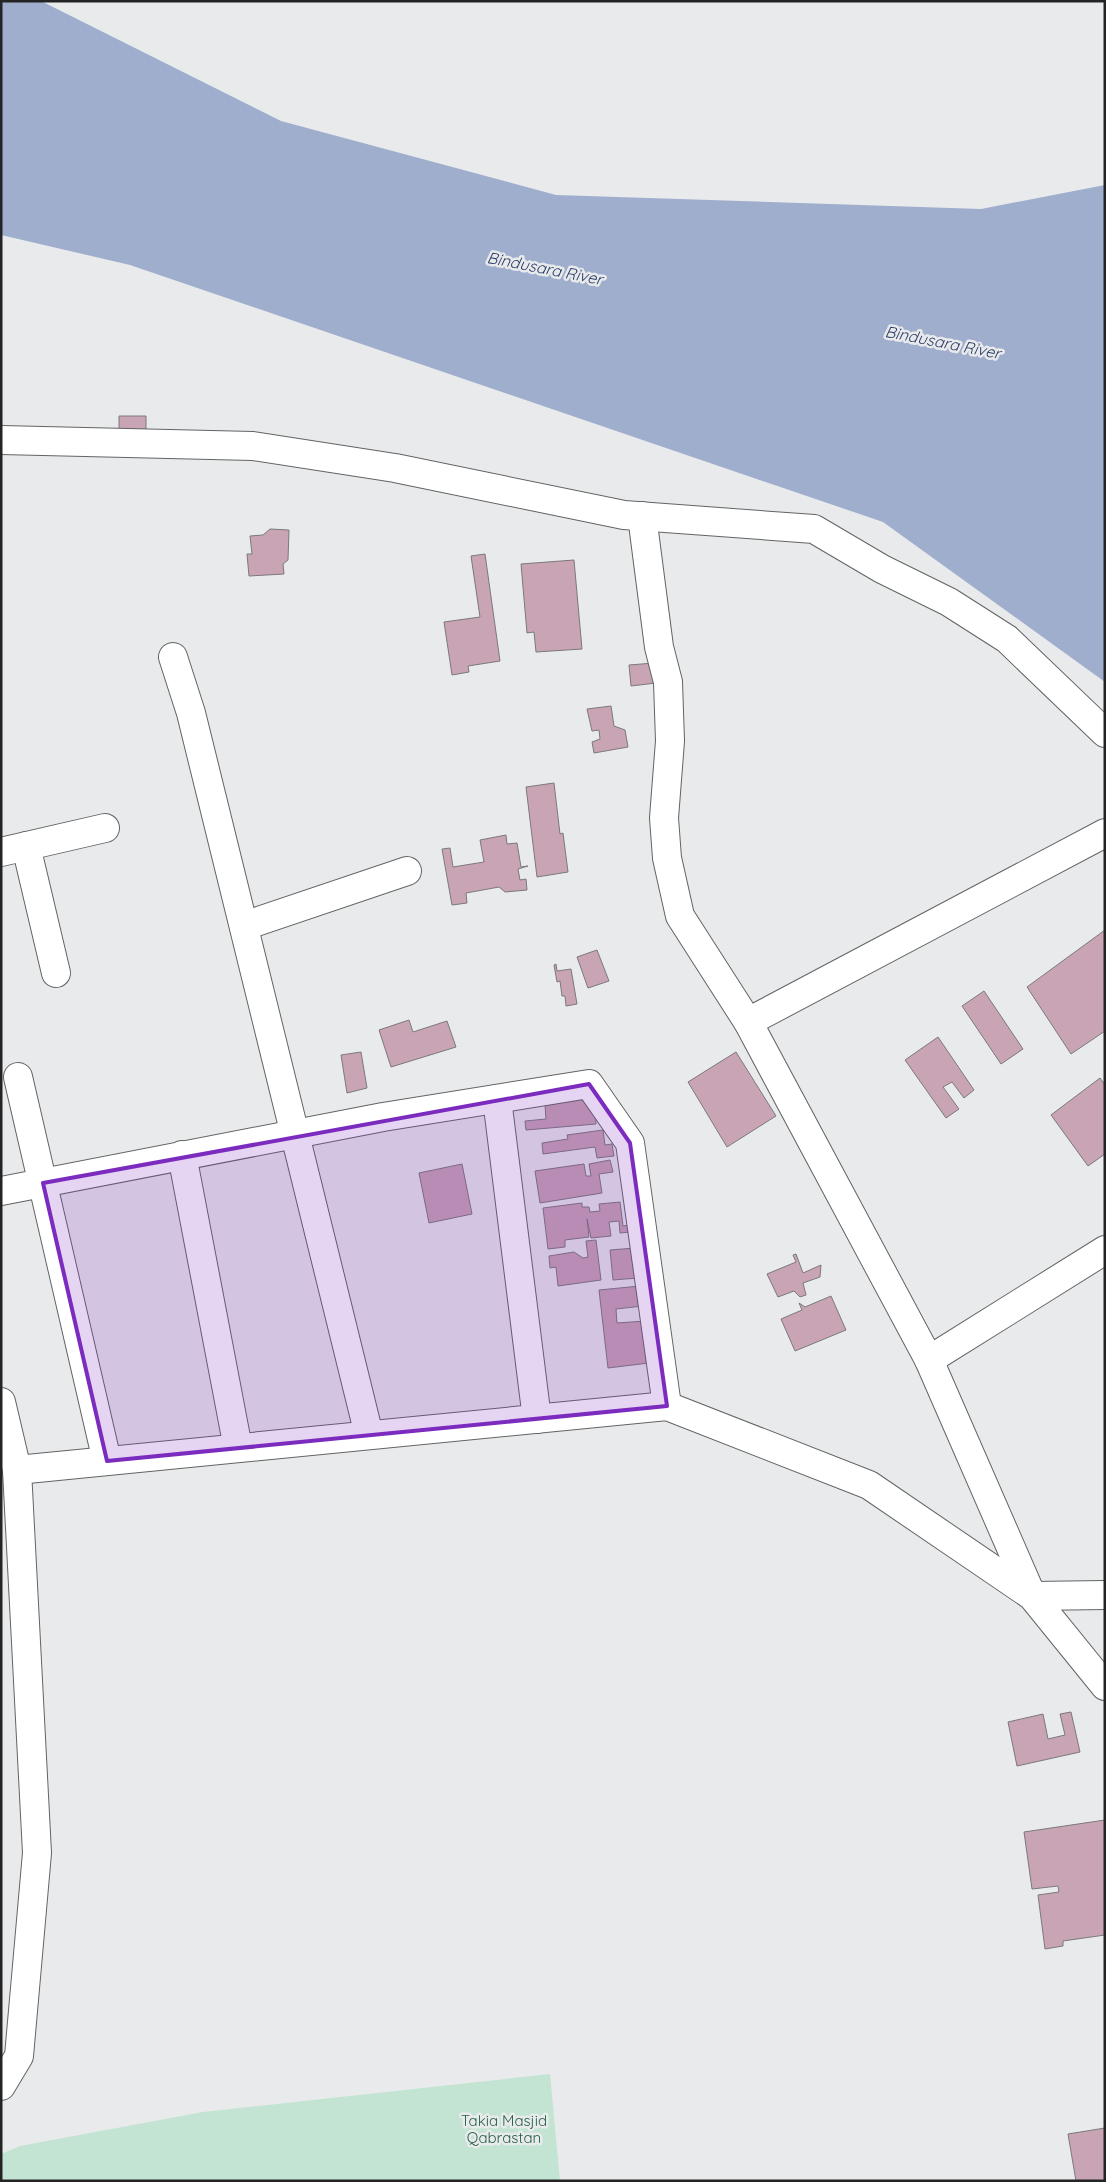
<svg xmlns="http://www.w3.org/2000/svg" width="1106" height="2182" font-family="Quicksand,sans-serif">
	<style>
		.green { fill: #c3e4d2 }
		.water { fill: #9faecd }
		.building { fill: #c8a4b4; stroke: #7b797a }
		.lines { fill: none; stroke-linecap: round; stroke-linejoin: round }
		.minor-casing { stroke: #626464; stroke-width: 30 }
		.minor { stroke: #fff; stroke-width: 28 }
		.marked { fill: #7b2cbf; fill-opacity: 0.2; stroke: #7b2cbf; stroke-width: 4; stroke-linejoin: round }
		.labels { text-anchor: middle; stroke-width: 5; stroke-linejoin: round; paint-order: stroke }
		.park-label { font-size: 15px; fill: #236046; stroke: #e9eaec }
		.water-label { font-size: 16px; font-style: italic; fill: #2c3f69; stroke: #e9eaec }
	</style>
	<rect width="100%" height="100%" fill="#e9eaec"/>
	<!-- green -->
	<path class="green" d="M550,2074L560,2181H1V2154L20,2146L203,2112Z"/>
	<!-- water -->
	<path class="water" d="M1,1H41L281,121L556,195L981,209L1105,185V682L883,522L130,265L1,235Z"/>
	<!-- building -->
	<g class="building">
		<path d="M119,416H146V431L119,430Z"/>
		<path d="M270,529L289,530L288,560L283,564L284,574L249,576L247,554H252L250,536L263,535Z"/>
		<path d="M485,554L500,661L468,666L469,672L452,675L444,622L480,617L471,556Z"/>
		<path d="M574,560L582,649L536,652L534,632L527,633L521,564Z"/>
		<path d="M654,663L656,683L631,686L629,665Z"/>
		<path d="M611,706L614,726L625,730L628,747L594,753L592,742L600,739L599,730L592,731L587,709Z"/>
		<path d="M554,783L560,834L563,833L568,872L537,877L526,787Z"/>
		<path d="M506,835L507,844L517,843L521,867L528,866L518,869L520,880L526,879L527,890L505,892L499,887L466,893L467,903L452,905L442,849L450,848L453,867L484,862L480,840Z"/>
		<path d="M1105,930V1031L1071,1054L1027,987Z"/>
		<path d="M597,950L609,981L588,988L577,957Z"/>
		<path d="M556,964L557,971L571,969L577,1004L566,1006L565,996H562L560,981L557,982L554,965Z"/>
		<path d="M984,991L1023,1049L1001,1064L962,1006Z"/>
		<path d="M409,1020L413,1032L447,1021L456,1047L391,1067L379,1030Z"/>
		<path d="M938,1037L974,1090L964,1098L952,1082L943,1087L959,1109L946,1118L905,1060Z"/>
		<path d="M361,1052L367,1088L347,1093L341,1055Z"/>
		<path d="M736,1052L776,1116L727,1147L688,1082Z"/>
		<path d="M1100,1078L1105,1085V1154L1088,1166L1051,1115Z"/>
		<path d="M594,1093L596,1124L526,1130L525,1121L546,1119L545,1105L520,1108Z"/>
		<path d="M603,1130L605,1145L612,1144L614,1156L597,1158L595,1147L543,1154L542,1143L568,1139L567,1135Z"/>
		<path d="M610,1160L613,1172L599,1174L602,1193L540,1203L535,1171L584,1164L586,1176H591L589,1164Z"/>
		<path d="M462,1164L472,1214L429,1223L419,1173Z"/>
		<path d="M620,1202L623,1226L630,1225V1232L620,1233L619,1221L609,1222L611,1236L591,1238L587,1219L589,1237L565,1240V1247L548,1249L543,1208L582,1203V1207H589L590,1212L600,1211L599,1204Z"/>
		<path d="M596,1240L601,1280L558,1286L556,1267L550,1268L549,1256L574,1252L583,1258L588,1257L586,1241Z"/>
		<path d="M635,1248L638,1278L613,1280L610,1250Z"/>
		<path d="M796,1254L803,1273L821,1265L820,1277L803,1283L806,1295L800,1297L794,1291L778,1297L767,1274L796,1262L793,1255Z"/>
		<path d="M640,1286L643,1306L616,1309L617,1323L645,1321L649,1363L608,1368L599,1290Z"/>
		<path d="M831,1296L846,1330L795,1351L781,1319L802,1310L799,1303L805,1307Z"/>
		<path d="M1071,1712L1080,1752L1017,1766L1008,1722L1043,1714L1048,1739L1065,1735L1060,1714Z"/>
		<path d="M1105,1820V1935L1063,1941V1946L1045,1949L1038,1895L1059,1892L1058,1886L1032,1889L1024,1832Z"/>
		<path d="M1105,2128V2181H1076L1068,2134Z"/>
	</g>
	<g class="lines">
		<defs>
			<g id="minor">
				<path d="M1,440L253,446L395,468L624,515L814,529L882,569L949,602L1007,639L1105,733"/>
				<path d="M642,516L659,647L668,682L670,741L664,818L667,858L680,916L748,1022L1105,833"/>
				<path d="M173,657L191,713L369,1435"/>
				<path d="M26,846L56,973"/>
				<path d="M1,852L105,828"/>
				<path d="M244,926L407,871"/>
				<path d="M748,1022L929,1360L1032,1596L1105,1595"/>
				<path d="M18,1077L107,1461"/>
				<path d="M497,1099L537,1419"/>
				<path d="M182,1155L238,1448"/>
				<path d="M1,1191L383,1117L589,1084L630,1143L667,1406"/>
				<path d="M929,1360L1105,1250"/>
				<path d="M1,1402L17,1470L37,1853L19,2056L1,2086"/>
				<path d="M17,1470L667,1406L869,1485L1032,1596L1105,1686"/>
			</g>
		</defs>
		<!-- minor casing -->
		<use href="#minor" class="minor-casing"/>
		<!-- minor -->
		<use href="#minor" class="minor"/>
	</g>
	<!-- marked area -->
	<path class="marked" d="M589,1084L630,1143L667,1406L107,1461L43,1183Z"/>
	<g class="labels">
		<!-- park labels -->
		<g class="park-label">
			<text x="504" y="2126">Takia Masjid<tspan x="504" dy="17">Qabrastan</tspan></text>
		</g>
		<!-- water labels -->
		<g class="water-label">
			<text transform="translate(545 268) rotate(11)" y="6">Bindusara River</text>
			<text transform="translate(943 342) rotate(11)" y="6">Bindusara River</text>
		</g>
	</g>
	<!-- border -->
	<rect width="1106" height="2182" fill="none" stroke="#242425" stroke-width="5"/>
</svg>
